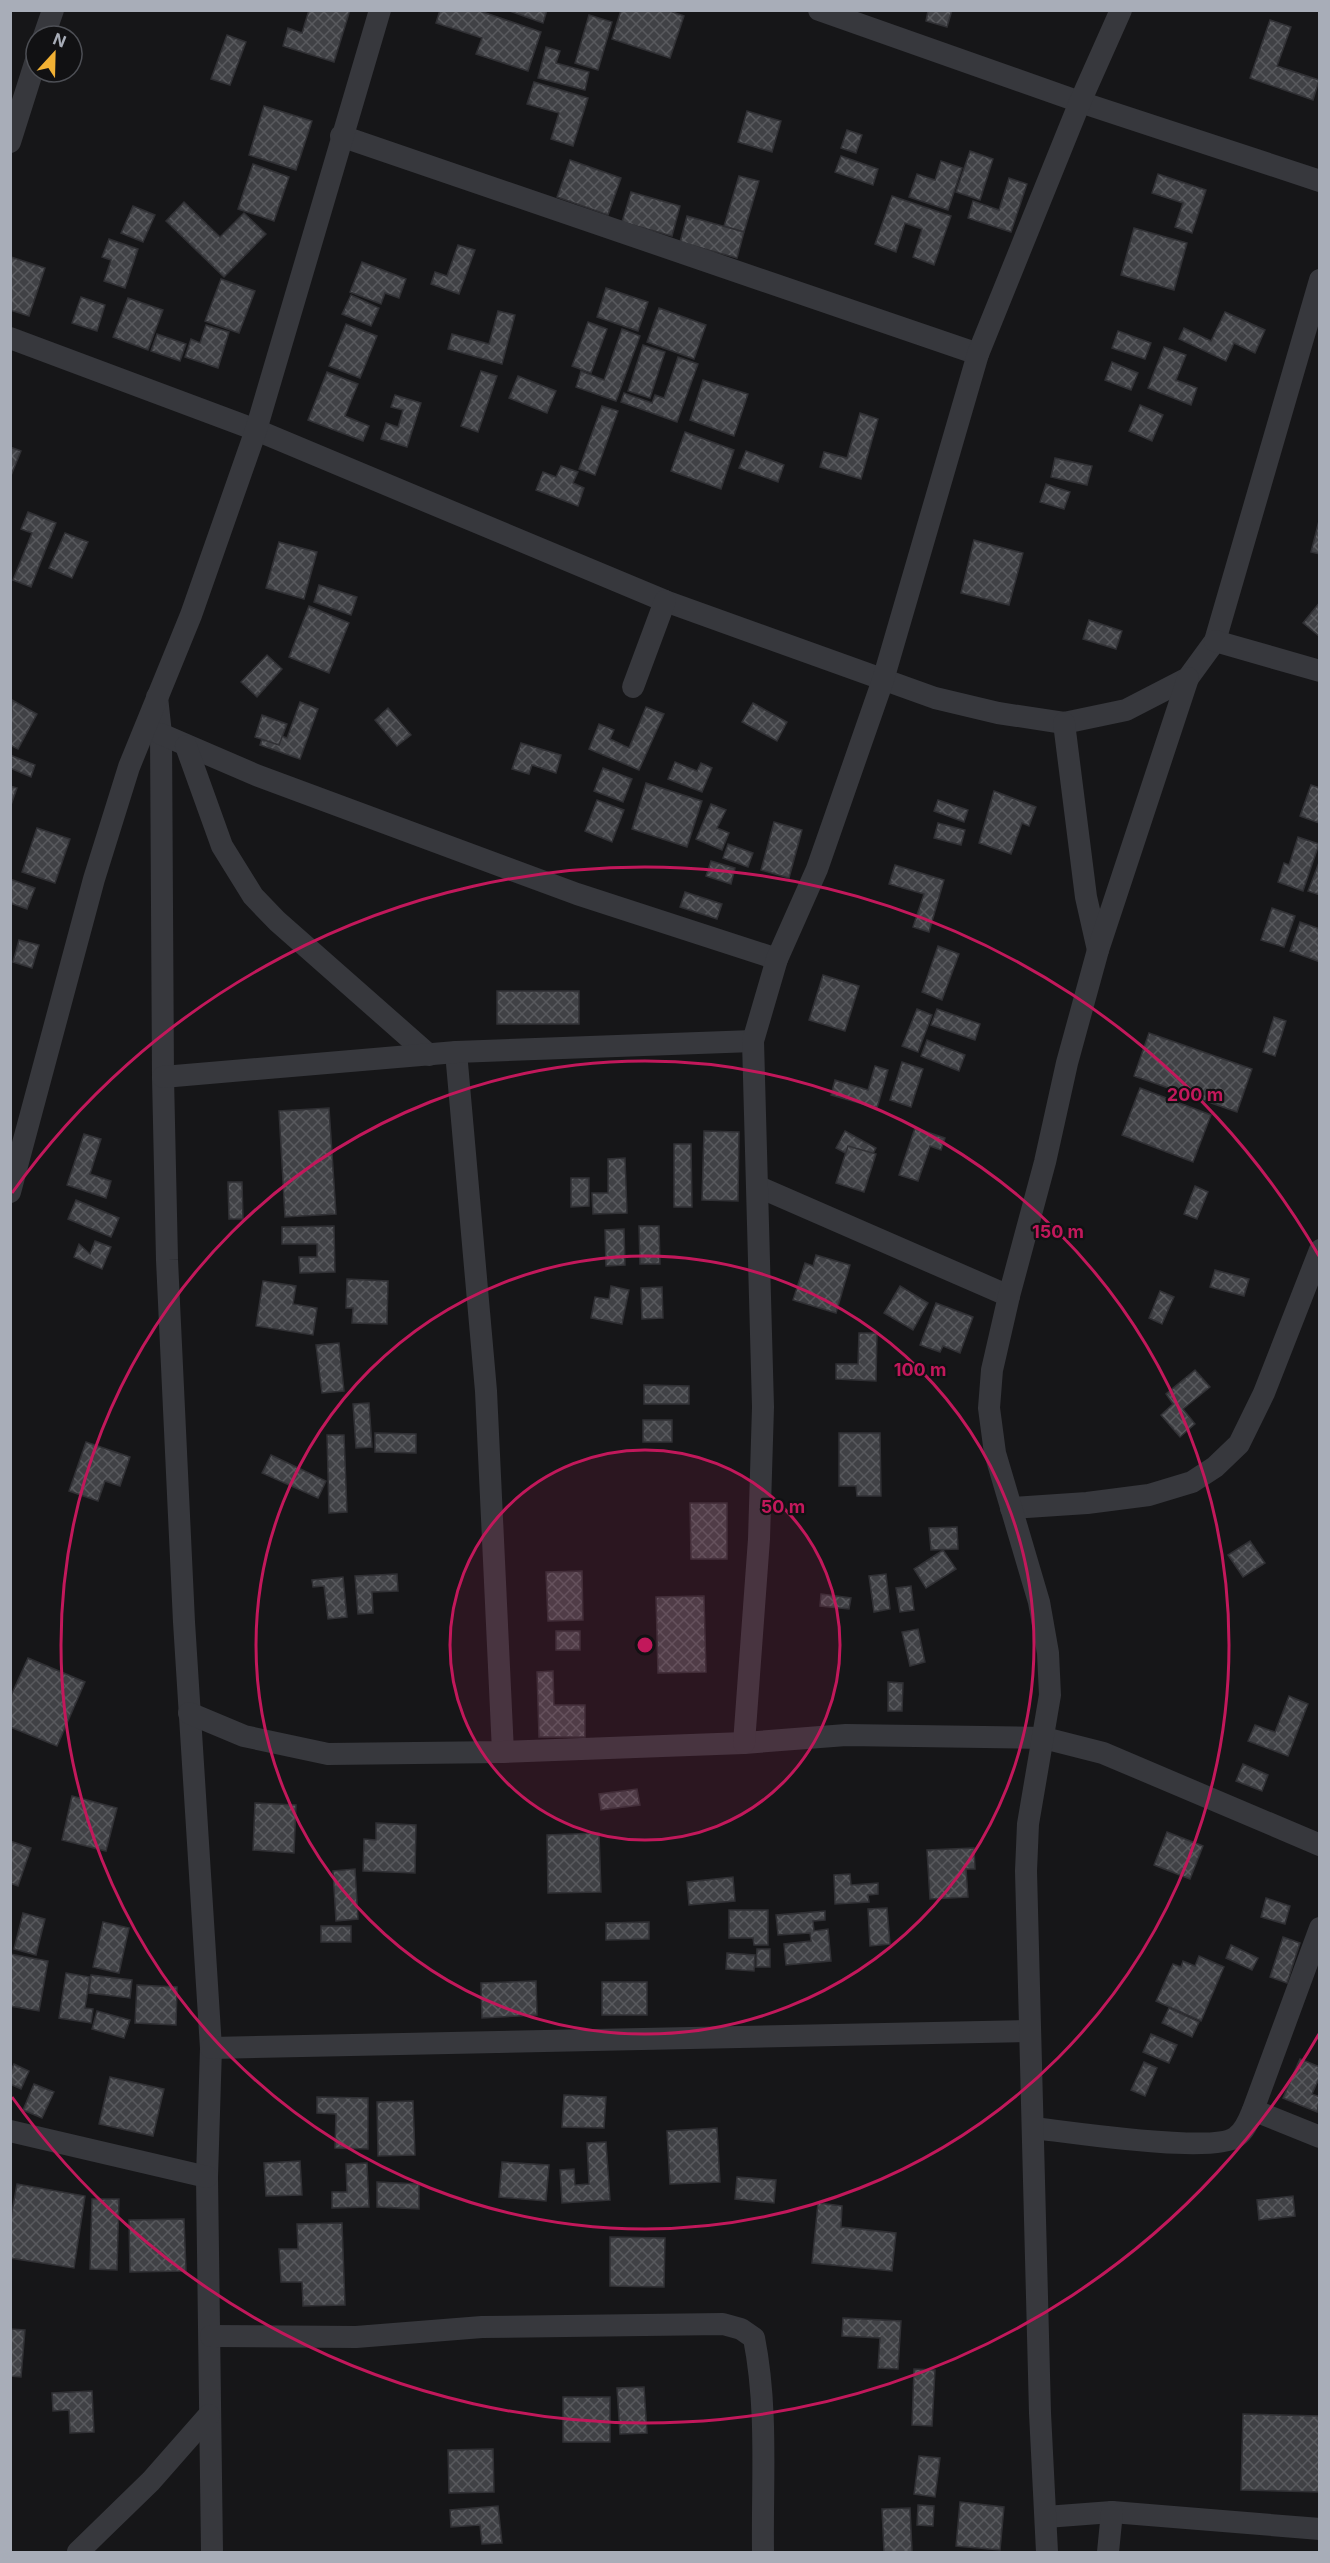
<svg xmlns="http://www.w3.org/2000/svg" width="1330" height="2563" font-family="Inter,sans-serif">
	<style>
		.building { fill: url(#building-cross-hatch); stroke: #303034; stroke-width: 1.5 }
		.lines { fill: none; stroke-linecap: round; stroke-linejoin: round }
		.minor { stroke: #37383d; stroke-width: 22 }
		.ring { fill: none; stroke: #c2185b; stroke-width: 3 }
		.centre { fill: #c2185b; stroke: #111113; stroke-width: 3 }
		.ring-label { font-size: 18px; text-anchor: middle; font-weight: bold; fill: #c2185b; stroke: #111113; stroke-width: 4.5; stroke-linejoin: round; paint-order: stroke }
	</style>
	<defs>
		<pattern id="building-cross-hatch" width="8" height="8" patternUnits="userSpaceOnUse" patternTransform="scale(1.5)"><rect width="8" height="8" fill="#404145"/><path d="M0 0l8 8M0 8l8-8" fill="none" stroke="#595a5e"/></pattern>
	</defs>
	<rect width="100%" height="100%" fill="#161618"/>
	<!-- building -->
	<g class="building">
		<path d="M309,10H350L334,62L283,46L288,28L302,33Z"/>
		<path d="M440,10H477L541,32L528,71L476,54L482,38L436,23Z"/>
		<path d="M507,10H547L543,23Z"/>
		<path d="M621,10H667L684,16L670,58L612,39Z"/>
		<path d="M926,10H952L947,27L926,21L928,11Z"/>
		<path d="M589,15L612,22L598,70L575,63Z"/>
		<path d="M1270,20L1291,27L1277,66L1319,80L1313,100L1250,78Z"/>
		<path d="M227,35L246,42L230,85L211,79Z"/>
		<path d="M546,47L560,51L556,63L589,72L585,90L538,78Z"/>
		<path d="M534,82L588,98L573,146L551,139L559,113L527,104Z"/>
		<path d="M264,106L312,121L296,170L249,155Z"/>
		<path d="M747,111L781,121L772,152L738,142Z"/>
		<path d="M847,130L862,135L856,153L841,148Z"/>
		<path d="M970,151L993,159L980,200L956,192Z"/>
		<path d="M841,156L878,169L873,185L835,172Z"/>
		<path d="M570,160L621,178L608,215L557,197Z"/>
		<path d="M941,161L962,168L948,210L909,197L917,174L935,180Z"/>
		<path d="M253,164L289,177L274,221L238,209Z"/>
		<path d="M1158,174L1206,190L1192,233L1175,227L1183,203L1152,193Z"/>
		<path d="M739,176L759,181L744,232L724,226Z"/>
		<path d="M1009,178L1027,184L1011,232L968,218L973,201L999,210Z"/>
		<path d="M631,192L680,206L672,236L622,222Z"/>
		<path d="M892,196L951,216L934,265L913,257L922,229L905,223L896,252L875,244Z"/>
		<path d="M184,202L220,237L244,213L266,234L224,277L166,221Z"/>
		<path d="M133,206L155,215L143,242L121,233Z"/>
		<path d="M687,216L744,232L737,258L680,242Z"/>
		<path d="M1134,228L1187,243L1174,290L1121,275Z"/>
		<path d="M109,239L138,249L125,288L104,281L111,260L102,257Z"/>
		<path d="M458,245L475,250L459,294L431,284L435,272L447,276Z"/>
		<path d="M11,257L45,268L29,316L10,310Z"/>
		<path d="M362,262L406,279L399,298L385,293L381,304L350,292Z"/>
		<path d="M221,279L255,291L239,333L205,321Z"/>
		<path d="M606,288L648,302L638,331L597,317Z"/>
		<path d="M351,295L379,308L371,326L342,314Z"/>
		<path d="M81,297L105,305L97,331L72,323Z"/>
		<path d="M128,298L163,310L148,350L113,337Z"/>
		<path d="M659,308L706,325L694,359L647,342Z"/>
		<path d="M498,311L515,315L502,364L448,349L452,334L489,344Z"/>
		<path d="M1225,312L1265,330L1255,353L1234,343L1226,361L1179,339L1184,328L1211,341Z"/>
		<path d="M588,322L607,329L591,373L572,366Z"/>
		<path d="M346,324L377,336L360,378L329,366Z"/>
		<path d="M206,325L229,332L218,368L185,357L191,339L200,343Z"/>
		<path d="M622,329L640,336L616,401L576,387L581,371L604,380Z"/>
		<path d="M1118,331L1151,343L1145,359L1112,348Z"/>
		<path d="M157,334L186,344L180,361L151,351Z"/>
		<path d="M643,345L665,352L650,398L628,391Z"/>
		<path d="M1164,347L1186,355L1176,380L1197,388L1191,405L1148,388Z"/>
		<path d="M678,357L698,364L677,422L621,402L624,393L652,403L655,395L664,398Z"/>
		<path d="M1112,362L1138,373L1131,390L1105,380Z"/>
		<path d="M481,371L497,376L478,432L461,426Z"/>
		<path d="M327,372L358,384L345,416L369,426L363,441L308,420Z"/>
		<path d="M518,376L556,391L547,413L509,398Z"/>
		<path d="M703,380L748,394L734,436L690,420Z"/>
		<path d="M395,395L421,403L407,447L381,439L386,423L398,427L403,410L391,407Z"/>
		<path d="M1140,405L1163,415L1152,441L1129,431Z"/>
		<path d="M602,406L618,411L595,475L579,469Z"/>
		<path d="M860,413L878,419L861,479L820,467L824,452L847,458Z"/>
		<path d="M685,432L734,450L721,489L671,471Z"/>
		<path d="M10,447L21,451L10,478Z"/>
		<path d="M746,451L784,465L778,482L739,468Z"/>
		<path d="M1055,458L1092,466L1087,485L1051,477Z"/>
		<path d="M561,466L578,472L573,483L584,488L578,506L536,490L543,472L556,477Z"/>
		<path d="M1046,484L1070,492L1064,509L1040,502Z"/>
		<path d="M28,512L56,523L31,587L13,580L32,533L21,529Z"/>
		<path d="M1320,517V554L1311,552Z"/>
		<path d="M65,533L88,542L72,578L49,568Z"/>
		<path d="M974,540L1023,553L1009,605L961,593Z"/>
		<path d="M279,542L317,552L304,599L266,588Z"/>
		<path d="M319,585L357,597L351,615L314,602Z"/>
		<path d="M1320,602V635L1319,636L1303,623Z"/>
		<path d="M309,606L349,623L329,673L289,657Z"/>
		<path d="M1089,620L1122,631L1116,649L1083,639Z"/>
		<path d="M267,655L282,669L257,697L241,682Z"/>
		<path d="M12,700L37,714L18,749L10,745Z"/>
		<path d="M300,702L318,709L300,759L260,745L265,730L287,738Z"/>
		<path d="M753,703L787,722L777,741L742,722Z"/>
		<path d="M646,707L664,714L639,770L589,749L599,724L614,730L610,739L629,748Z"/>
		<path d="M388,708L411,735L397,746L375,720Z"/>
		<path d="M262,715L287,724L279,745L255,737Z"/>
		<path d="M521,743L561,755L556,773L532,765L529,774L512,769Z"/>
		<path d="M10,755L35,765L31,777L10,768Z"/>
		<path d="M675,762L697,771L701,763L712,768L702,792L668,779Z"/>
		<path d="M603,768L632,779L623,802L594,791Z"/>
		<path d="M646,783L702,801L687,847L632,829Z"/>
		<path d="M1311,785L1320,788L1319,823L1300,816Z"/>
		<path d="M10,786L17,788L11,805H10Z"/>
		<path d="M994,791L1036,807L1029,826L1022,823L1011,854L979,843Z"/>
		<path d="M597,800L624,810L612,842L585,831Z"/>
		<path d="M938,800L968,810L964,822L934,811Z"/>
		<path d="M711,804L726,810L717,828L729,833L722,850L696,839Z"/>
		<path d="M774,822L802,830L789,878L761,870Z"/>
		<path d="M938,823L965,830L961,845L934,838Z"/>
		<path d="M37,828L70,839L55,883L22,872Z"/>
		<path d="M1298,837L1319,844L1303,891L1278,882L1284,863L1289,865Z"/>
		<path d="M728,844L753,853L748,867L723,858Z"/>
		<path d="M1320,860V895L1308,891Z"/>
		<path d="M711,861L735,868L731,884L706,876Z"/>
		<path d="M895,865L944,880L929,932L913,927L924,894L889,884Z"/>
		<path d="M10,879L35,888L27,909L10,903Z"/>
		<path d="M685,892L722,904L717,919L680,907Z"/>
		<path d="M1272,908L1295,916L1284,947L1261,940Z"/>
		<path d="M1300,922L1320,929V962L1290,951Z"/>
		<path d="M19,940L39,945L32,968L13,962Z"/>
		<path d="M938,946L959,954L942,1000L922,992Z"/>
		<path d="M823,975L859,986L845,1031L809,1020Z"/>
		<rect x="497" y="991" width="82" height="33"/>
		<path d="M917,1009L932,1015L918,1052L902,1046Z"/>
		<path d="M937,1009L980,1024L975,1040L931,1025Z"/>
		<path d="M1274,1017L1286,1021L1275,1056L1263,1052Z"/>
		<path d="M1149,1033L1252,1069L1237,1112L1134,1076Z"/>
		<path d="M927,1040L965,1055L959,1071L921,1056Z"/>
		<path d="M902,1062L923,1069L911,1107L890,1100Z"/>
		<path d="M875,1066L888,1070L877,1108L831,1095L835,1080L868,1090Z"/>
		<path d="M1140,1088L1211,1115L1193,1162L1122,1135Z"/>
		<path d="M329,1108L336,1214L285,1217L279,1111Z"/>
		<path d="M915,1128L945,1138L941,1150L930,1146L918,1181L899,1175Z"/>
		<path d="M704,1131L739,1132L738,1201L702,1200Z"/>
		<path d="M845,1131L876,1148L867,1165L836,1148Z"/>
		<path d="M84,1134L101,1139L90,1174L111,1181L106,1198L67,1185Z"/>
		<path d="M674,1144H691L692,1207H674Z"/>
		<path d="M848,1146L876,1154L864,1192L836,1183Z"/>
		<path d="M625,1158L627,1213L593,1214L592,1193H608V1159Z"/>
		<path d="M571,1178H589V1206L571,1207Z"/>
		<path d="M228,1182H242L243,1219H229Z"/>
		<path d="M1195,1186L1208,1192L1197,1219L1184,1214Z"/>
		<path d="M76,1200L119,1218L111,1237L68,1219Z"/>
		<path d="M334,1226L335,1272L300,1273L299,1257H317V1244H282V1227Z"/>
		<path d="M639,1226H659L660,1264H640Z"/>
		<path d="M624,1229L625,1265L606,1266L605,1230Z"/>
		<path d="M95,1241L111,1247L102,1269L74,1257L79,1244L90,1254Z"/>
		<path d="M816,1255L850,1265L836,1313L793,1300L805,1263L813,1266Z"/>
		<path d="M1215,1270L1249,1279L1244,1296L1210,1287Z"/>
		<path d="M347,1279L388,1281L387,1324L352,1323L353,1308H346Z"/>
		<path d="M263,1281L296,1286L293,1304L317,1308L313,1335L256,1326Z"/>
		<path d="M611,1286L629,1290L622,1324L591,1318L595,1297L609,1299Z"/>
		<path d="M900,1286L928,1303L913,1330L884,1313Z"/>
		<path d="M662,1287L663,1318L642,1319L641,1288Z"/>
		<path d="M1160,1291L1174,1297L1162,1324L1149,1318Z"/>
		<path d="M936,1303L973,1317L960,1353L943,1346L940,1352L920,1345Z"/>
		<path d="M859,1333H877L876,1381L836,1379V1364H858Z"/>
		<path d="M339,1343L344,1391L322,1393L316,1345Z"/>
		<path d="M1195,1370L1210,1387L1183,1409L1195,1424L1180,1437L1161,1415L1173,1404L1166,1394Z"/>
		<path d="M644,1385L689,1386V1404H644Z"/>
		<path d="M369,1403L372,1447L356,1448L353,1404Z"/>
		<rect x="643" y="1420" width="29" height="22"/>
		<path d="M375,1433L416,1434V1453L375,1452Z"/>
		<path d="M839,1433H880L881,1496H857L856,1486H839Z"/>
		<path d="M327,1435H344L347,1512L329,1513Z"/>
		<path d="M86,1442L130,1457L120,1486L105,1481L98,1501L69,1491Z"/>
		<path d="M271,1455L326,1481L318,1498L262,1473Z"/>
		<path d="M690,1503H727V1559H691Z"/>
		<path d="M957,1527L958,1549L931,1550L929,1528Z"/>
		<path d="M1250,1541L1265,1563L1243,1577L1228,1555Z"/>
		<path d="M943,1550L956,1569L926,1588L914,1569Z"/>
		<path d="M582,1571L583,1620L548,1621L546,1572Z"/>
		<path d="M397,1574L398,1591L372,1592L373,1613L358,1614L355,1576Z"/>
		<path d="M886,1574L890,1609L874,1612L869,1576Z"/>
		<path d="M343,1577L347,1617L328,1619L324,1586L313,1587L312,1580Z"/>
		<path d="M911,1586L914,1610L900,1612L896,1588Z"/>
		<path d="M821,1594L851,1598L849,1609L820,1606Z"/>
		<path d="M704,1596L706,1672L658,1673L656,1597Z"/>
		<path d="M918,1629L925,1662L910,1666L902,1632Z"/>
		<rect x="556" y="1631" width="24" height="19"/>
		<path d="M28,1658L85,1682L57,1746L10,1727V1698Z"/>
		<path d="M553,1671L554,1705H585V1737H539L537,1672Z"/>
		<path d="M888,1682L903,1683L902,1711H888Z"/>
		<path d="M1289,1696L1308,1704L1288,1756L1248,1741L1255,1725L1275,1732Z"/>
		<path d="M1243,1764L1268,1775L1262,1791L1236,1781Z"/>
		<path d="M637,1789L640,1805L601,1810L599,1794Z"/>
		<path d="M72,1796L117,1808L106,1851L62,1840Z"/>
		<path d="M255,1803L296,1805L294,1853L253,1850Z"/>
		<path d="M376,1823L416,1825L415,1873L363,1871L364,1839L376,1840Z"/>
		<path d="M1167,1832L1203,1846L1190,1879L1154,1865Z"/>
		<path d="M599,1833L601,1892L548,1893L547,1835Z"/>
		<path d="M10,1841L31,1848L18,1886L10,1883Z"/>
		<path d="M974,1848L975,1869H966L968,1897L930,1899L927,1850Z"/>
		<path d="M355,1869L358,1919L336,1921L333,1871Z"/>
		<path d="M850,1874L851,1885L878,1883V1894L868,1895L869,1902L835,1904L834,1875Z"/>
		<path d="M733,1877L735,1901L689,1905L687,1882Z"/>
		<path d="M1266,1898L1290,1906L1285,1924L1261,1917Z"/>
		<path d="M887,1908L890,1944L870,1946L868,1909Z"/>
		<path d="M729,1910H768V1945H754L753,1938H729Z"/>
		<path d="M825,1911V1920L813,1921L814,1931L828,1929L831,1961L786,1965L784,1944L811,1941L810,1933L778,1935L776,1915Z"/>
		<path d="M23,1913L45,1919L36,1955L14,1949Z"/>
		<path d="M103,1922L129,1928L119,1973L93,1967Z"/>
		<path d="M649,1922V1939L606,1940V1923Z"/>
		<rect x="321" y="1926" width="30" height="16"/>
		<path d="M1283,1937L1300,1943L1287,1983L1270,1977Z"/>
		<path d="M1231,1945L1258,1958L1252,1970L1226,1958Z"/>
		<path d="M757,1949H770V1967H756Z"/>
		<path d="M727,1953L755,1955L754,1971L726,1969Z"/>
		<path d="M10,1954L48,1961L39,2011L10,2006Z"/>
		<path d="M1199,1956L1224,1967L1201,2021L1156,2001L1173,1964L1181,1967L1183,1961L1195,1966Z"/>
		<path d="M66,1973L90,1977L85,2008L93,2009L91,2023L59,2018Z"/>
		<path d="M91,1975L132,1980L130,1998L89,1993Z"/>
		<path d="M536,1981L537,2015L482,2018L481,1983Z"/>
		<rect x="602" y="1982" width="45" height="33"/>
		<path d="M137,1985L177,1987L176,2025L135,2023Z"/>
		<path d="M1169,2008L1199,2022L1192,2037L1162,2023Z"/>
		<path d="M97,2011L130,2020L124,2038L92,2029Z"/>
		<path d="M1151,2034L1177,2045L1169,2063L1143,2052Z"/>
		<path d="M1300,2059L1320,2067V2076L1312,2094L1320,2097L1317,2112L1283,2098Z"/>
		<path d="M1144,2062L1157,2068L1145,2096L1131,2090Z"/>
		<path d="M14,2064L29,2071L21,2089L10,2084V2073Z"/>
		<path d="M110,2077L164,2089L153,2136L99,2124Z"/>
		<path d="M34,2084L54,2092L42,2118L23,2110Z"/>
		<path d="M564,2095L606,2097L604,2128L562,2127Z"/>
		<path d="M317,2097L368,2098V2149L335,2148L336,2114L317,2113Z"/>
		<path d="M413,2101L415,2155L378,2156L377,2102Z"/>
		<path d="M717,2128L720,2182L670,2184L667,2131Z"/>
		<path d="M606,2142L610,2200L562,2203L560,2170L574,2169L575,2185L589,2184L587,2143Z"/>
		<path d="M300,2161L302,2195L266,2196L264,2163Z"/>
		<path d="M502,2162L549,2165L546,2201L499,2197Z"/>
		<path d="M367,2163L369,2207L332,2208V2192H347L346,2164Z"/>
		<path d="M737,2177L776,2180L774,2203L735,2199Z"/>
		<path d="M377,2182L419,2184V2209L377,2207Z"/>
		<path d="M17,2184L85,2196L74,2268L10,2258V2223Z"/>
		<path d="M1293,2196L1295,2216L1259,2220L1257,2200Z"/>
		<path d="M92,2199H119L117,2270L90,2269Z"/>
		<path d="M818,2203L842,2206L841,2227L896,2233L892,2271L812,2263Z"/>
		<path d="M184,2219L186,2271L130,2272L129,2220Z"/>
		<path d="M342,2223L345,2305L303,2306L302,2282H281L279,2249H298L297,2224Z"/>
		<path d="M610,2237L665,2238L664,2287L610,2286Z"/>
		<path d="M843,2318L901,2321L898,2369L878,2368L880,2338L842,2336Z"/>
		<path d="M10,2329L25,2330L21,2377L10,2376Z"/>
		<path d="M914,2369L935,2370L932,2426L912,2425Z"/>
		<path d="M644,2387L647,2433L620,2434L617,2388Z"/>
		<path d="M92,2391L94,2432L70,2433L69,2410L53,2411L52,2393Z"/>
		<rect x="563" y="2397" width="47" height="45"/>
		<path d="M1243,2414L1320,2416V2492L1241,2490Z"/>
		<path d="M493,2449L494,2492L449,2493L448,2450Z"/>
		<path d="M919,2456L940,2458L935,2497L914,2494Z"/>
		<path d="M960,2502L1004,2507L1000,2550L956,2546Z"/>
		<path d="M918,2505L934,2506L933,2526L917,2525Z"/>
		<path d="M498,2506L502,2543L482,2544L480,2525L451,2527L450,2510Z"/>
		<path d="M910,2508L912,2552H884L882,2509Z"/>
	</g>
	<g class="lines">
		<!-- minor -->
		<g class="minor">
			<path d="M819,10L1080,102L1320,181"/>
			<path d="M44,36L53,10"/>
			<path d="M341,136L978,354"/>
			<path d="M10,142L36,60"/>
			<path d="M10,338L256,430L665,601L935,698L998,713L1064,723L1126,710L1188,678L1215,641L1320,280"/>
			<path d="M1215,641L1320,671"/>
			<path d="M633,687L665,601"/>
			<path d="M157,697L161,734L163,1077L167,1260L184,1622L211,2048L207,2177L212,2552"/>
			<path d="M1064,723L1086,897L1098,950"/>
			<path d="M161,734L256,775L577,894L777,959"/>
			<path d="M186,746L222,846L253,896L277,921L429,1055"/>
			<path d="M456,1052L486,1391L503,1752"/>
			<path d="M163,1077L456,1052L753,1041"/>
			<path d="M759,1187L1009,1296"/>
			<path d="M10,1192L94,879L129,767L191,615L256,430L380,10"/>
			<path d="M1011,1508L1087,1503L1149,1495L1192,1482L1215,1467L1239,1444L1264,1393L1320,1250"/>
			<path d="M189,1713L244,1736L328,1754L503,1752L744,1743L846,1735L1044,1738L1103,1753L1320,1845"/>
			<path d="M744,1743L759,1539L763,1407L753,1041L777,959L817,869L883,680L978,354L1080,102L1121,10"/>
			<path d="M211,2048L1030,2031"/>
			<path d="M1253,2110L1320,2137"/>
			<path d="M1034,2128C1069,2132 1213,2154 1236,2137C1245,2131 1249,2120 1253,2110L1320,1928"/>
			<path d="M10,2131L207,2177"/>
			<path d="M211,2336L356,2337L482,2327L723,2324L741,2329L754,2338C768,2409 762,2480 763,2552"/>
			<path d="M1046,2517L1112,2512L1320,2529"/>
			<path d="M78,2552L151,2481L209,2415"/>
			<path d="M1047,2552L1040,2413L1026,1871L1028,1824L1050,1695L1048,1653L1039,1602L995,1453L989,1408L992,1370L1009,1296L1045,1162L1067,1063L1098,950L1188,678"/>
			<path d="M1108,2552L1112,2512"/>
		</g>
	</g>
	<!-- distance rings -->
	<circle cx="645" cy="1645" r="195" fill="#c2185b" fill-opacity=".12"/>
	<g class="ring">
		<circle cx="645" cy="1645" r="195"/>
		<circle cx="645" cy="1645" r="389"/>
		<circle cx="645" cy="1645" r="584"/>
		<path d="M1319 2034A778 778 0 0 1 12 2097M12 1193A778 778 0 0 1 1319 1256"/>
	</g>
	<circle cx="645" cy="1645" r="9" class="centre"/>
	<g class="ring-label">
		<text x="1195" y="1101">200 m</text>
		<text x="1058" y="1238">150 m</text>
		<text x="920" y="1376">100 m</text>
		<text x="783" y="1513">50 m</text>
	</g>
	<!-- border -->
	<rect width="1330" height="2563" fill="none" stroke="#a8adb8" stroke-width="24"/>
	<!-- north arrow -->
	<g transform="translate(54 54) rotate(22)"><circle r="28" fill="#111113" stroke="#4d4f55" stroke-width="1.5"/>
	<path d="M0-4.5L10 22L0 15L-10 22Z" fill="#f2b134"/>
	<text y="-9" font-size="16" font-weight="bold" text-anchor="middle" fill="#a8adb8">N</text>
	</g>
</svg>
